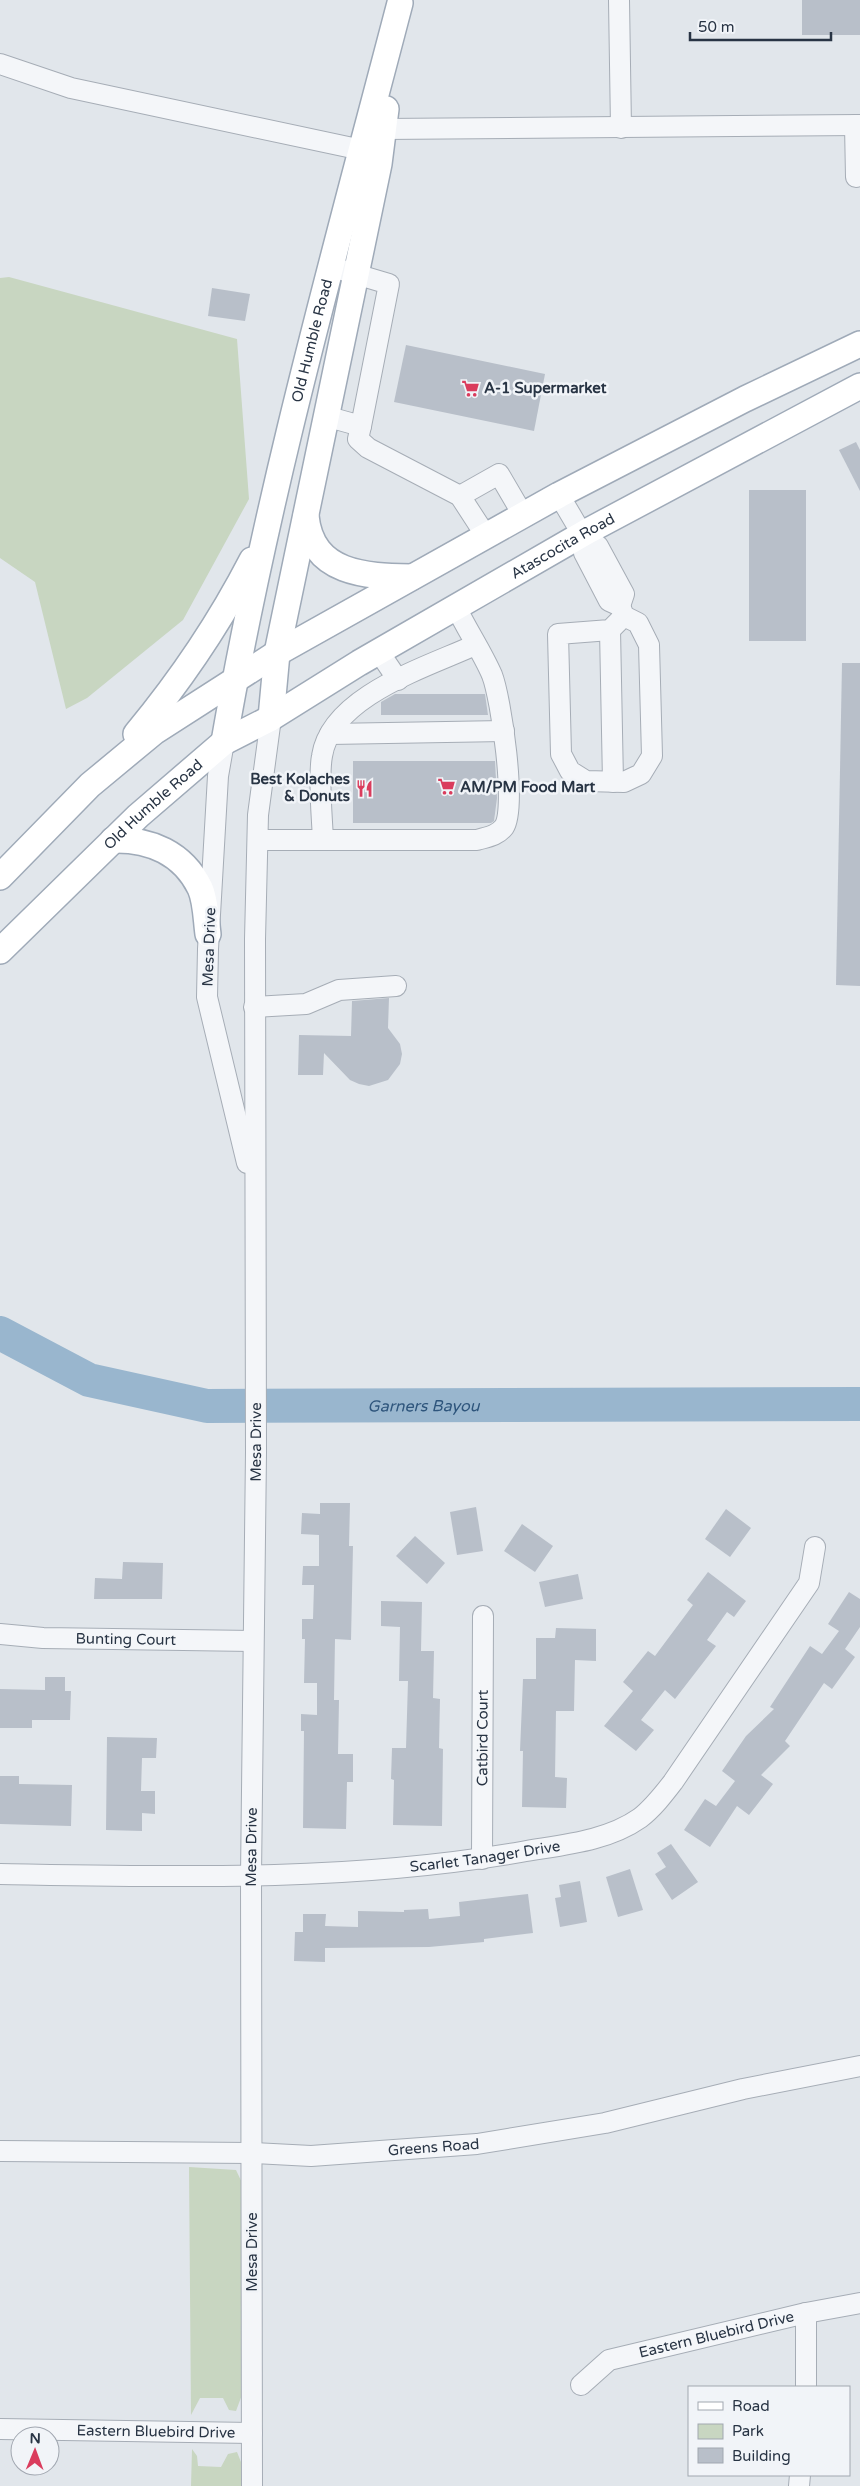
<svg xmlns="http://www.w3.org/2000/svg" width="860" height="2486" font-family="'Varela Round',sans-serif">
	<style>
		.green { fill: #c8d6c1 }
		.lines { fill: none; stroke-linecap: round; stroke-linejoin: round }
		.river { stroke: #99b6ce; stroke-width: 34 }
		.building { fill: #b8bfc9 }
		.minor-casing { stroke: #a6adb6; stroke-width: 22 }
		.major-casing { stroke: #9faab8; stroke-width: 28 }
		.minor { stroke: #f4f6f9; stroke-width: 20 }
		.major { stroke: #fff; stroke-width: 25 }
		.labels { text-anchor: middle; stroke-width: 5; stroke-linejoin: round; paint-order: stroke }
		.street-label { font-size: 15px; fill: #283444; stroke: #f1f4f8 }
		.poi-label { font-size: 15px; font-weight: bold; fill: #283444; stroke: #f1f4f8; text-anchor: start }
		.water-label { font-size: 16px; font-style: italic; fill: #2e557c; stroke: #f1f4f8 }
	</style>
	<rect width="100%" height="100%" fill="#e1e6eb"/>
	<!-- green -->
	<g class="green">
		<path d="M9,277L237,339L249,499L183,620L87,698L66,709L35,582L0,558V278Z"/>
		<path d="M189,2167L236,2170L245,2189L246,2384L236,2411L229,2410L223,2398H200L191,2415Z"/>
		<path d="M192,2449L197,2456L198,2466L221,2467L228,2454L237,2452L243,2467L245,2486H191Z"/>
	</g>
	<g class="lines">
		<!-- river -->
		<path class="river" id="s1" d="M0,1333L89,1380L207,1406L860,1404"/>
	</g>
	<!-- building -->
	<g class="building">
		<rect x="802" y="0" width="58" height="35"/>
		<path d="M212,288L250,294L245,321L208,316Z"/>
		<path d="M406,345L545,374L534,431L394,402Z"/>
		<path d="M856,442L860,450V491L839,450Z"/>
		<rect x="749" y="490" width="57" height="151"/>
		<path d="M842,663H860V986L836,985Z"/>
		<path d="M395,694H485L488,715H381V702Z"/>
		<path d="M353,761H495L497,798L494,821L491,823H353Z"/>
		<path d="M389,998L388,1028L400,1044L402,1054L400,1064L388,1080L369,1086L359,1084L350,1080L324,1053L323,1075H298L299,1035L351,1036L352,1001Z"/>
		<path d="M320,1503H350L349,1546H353L351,1640L335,1639L334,1700H339L338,1754H353V1782H347L346,1829L303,1828L304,1731H301V1714L317,1715V1683H304L305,1639H302V1619H313L314,1585H302L303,1566H319V1535L301,1534L302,1513L320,1514Z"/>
		<path d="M476,1507L483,1551L457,1555L450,1512Z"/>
		<path d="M726,1509L751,1528L730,1557L705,1539Z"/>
		<path d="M522,1524L553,1546L535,1572L504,1551Z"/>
		<path d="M415,1536L445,1563L427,1584L396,1556Z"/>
		<path d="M123,1562L163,1563L162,1599H94L95,1578L122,1579Z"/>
		<path d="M708,1572L746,1601L734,1617L727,1612L707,1640L716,1646L675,1699L665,1690L641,1720L654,1730L636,1751L604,1726L633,1691L623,1682L648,1651L655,1656L693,1605L687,1600Z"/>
		<path d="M578,1574L583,1599L545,1607L539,1582Z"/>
		<path d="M849,1592L860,1599V1627L845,1649L855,1657L832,1689L824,1683L785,1741L790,1746L761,1775L773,1784L749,1815L737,1806L710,1847L684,1830L705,1799L716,1806L735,1781L722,1771L746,1736L774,1709L770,1707L810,1646L822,1654L839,1631L828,1624Z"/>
		<path d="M381,1601L422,1602L421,1651H434L433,1698L440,1699L439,1748L443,1749L442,1826L393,1825L394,1780L391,1779L392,1748H406L408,1681H399L400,1627L381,1626Z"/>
		<path d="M556,1628L596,1629V1661L575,1660L574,1711H556L555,1777L567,1778L566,1808L522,1807L523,1751H520L523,1679H536V1638H555Z"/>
		<path d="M45,1677H65V1691H71L70,1720H32V1728H0V1689L45,1690Z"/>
		<path d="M107,1737L157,1738L156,1758H142L141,1791H155V1814L142,1813V1831L106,1830Z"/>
		<path d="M0,1776H19V1784L72,1785L71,1826L0,1824Z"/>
		<path d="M671,1844L698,1882L672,1900L655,1874L666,1867L657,1853Z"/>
		<path d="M630,1869L643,1910L618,1917L606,1877Z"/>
		<path d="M580,1881L587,1922L560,1927L555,1898L561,1897L559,1885Z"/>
		<path d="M528,1894L533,1933L484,1939V1942L429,1947L325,1948V1962L294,1961L295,1932H303V1914H326L325,1926L358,1927V1911L404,1912V1910L428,1909L429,1919L460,1916L459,1902Z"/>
	</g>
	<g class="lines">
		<defs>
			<g id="minor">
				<path d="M619,0L621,128"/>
				<path d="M0,64L71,88L362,150"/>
				<path d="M855,125L856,177"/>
				<path d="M383,129L860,125"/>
				<path d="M325,416L361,426L389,284L342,270"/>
				<path d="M361,426L358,439L368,448L460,496L486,536"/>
				<path d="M559,495L582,534L598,546L624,594L620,606L609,601L584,553L582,534"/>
				<path d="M460,496L499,474L523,515"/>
				<path d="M620,606L624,616L610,630L558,634L561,754L570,771L586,781L624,782L641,774L652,756L649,645L638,623L624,616"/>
				<path d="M610,630L613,782"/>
				<path d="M379,652L398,680"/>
				<path d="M330,734L504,731"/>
				<path d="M224,742L218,776L208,949L207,997L247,1163"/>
				<path d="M258,840H477C487,837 497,836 504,827C517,808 501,698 492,675C482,652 467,630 456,607"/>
				<path d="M323,840C322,816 318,778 322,756C331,696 427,667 475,645"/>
				<path d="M254,1007L306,1004L339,990L396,986"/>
				<path id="s2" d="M0,1634L43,1638L253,1641"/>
				<path id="s3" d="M482,1859L483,1616"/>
				<path id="s4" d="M0,1874C174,1877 348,1882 521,1852C560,1845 606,1842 640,1818C653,1808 663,1795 673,1782L809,1583L815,1547"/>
				<path id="s5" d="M0,2151L252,2153L311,2156L477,2144L605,2123L743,2089L860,2066"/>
				<path id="s6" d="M581,2385L609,2360L806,2313L860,2303"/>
				<path d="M806,2387V2313"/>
				<path id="s7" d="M0,2429L252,2433"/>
				<path id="s8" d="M252,2486L251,1876L256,1452L255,939L258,815L271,718"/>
				<path d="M799,2486L800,2475"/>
			</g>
			<g id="major">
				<path d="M306,516C312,575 366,576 412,577"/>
				<path d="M271,718L277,653L379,164L386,109"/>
				<path d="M136,734C180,681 220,622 252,560"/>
				<path id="s9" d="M224,742C267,493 336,248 400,3"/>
				<path d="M113,840C150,839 183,853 200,888C206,901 206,920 208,934"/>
				<path d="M0,877L90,785L154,732L277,653L559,495L745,399L860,344"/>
				<path id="s10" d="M0,951L138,816L224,742L271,718L359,663L588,531L860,386"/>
			</g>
		</defs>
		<!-- minor casing -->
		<use href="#minor" class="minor-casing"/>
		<!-- major casing -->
		<use href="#major" class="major-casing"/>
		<!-- minor -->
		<use href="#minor" class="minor"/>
		<!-- major -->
		<use href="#major" class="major"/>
	</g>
	<!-- icons -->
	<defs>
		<symbol id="supermarket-bare" viewBox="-9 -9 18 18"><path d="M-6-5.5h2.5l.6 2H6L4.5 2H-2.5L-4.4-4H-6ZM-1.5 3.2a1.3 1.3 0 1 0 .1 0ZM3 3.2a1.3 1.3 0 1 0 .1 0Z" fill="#da3c5d" stroke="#f1f4f8" stroke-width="2.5" paint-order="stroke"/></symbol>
		<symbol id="restaurant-bare" viewBox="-9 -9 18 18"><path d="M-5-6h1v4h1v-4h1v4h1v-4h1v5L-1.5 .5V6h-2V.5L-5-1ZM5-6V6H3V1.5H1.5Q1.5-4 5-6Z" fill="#da3c5d" stroke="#f1f4f8" stroke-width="2.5" paint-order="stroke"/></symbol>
	</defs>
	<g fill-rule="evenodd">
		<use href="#supermarket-bare" x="458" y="376" width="25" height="25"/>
		<use href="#supermarket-bare" x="434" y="774" width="25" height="25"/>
		<use href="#restaurant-bare" x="352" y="776" width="25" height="25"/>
	</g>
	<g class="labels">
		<!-- street labels -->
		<g class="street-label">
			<text dy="5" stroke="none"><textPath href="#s9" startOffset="411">Old Humble Road</textPath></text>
			<text dy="5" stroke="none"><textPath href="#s10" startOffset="698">Atascocita Road</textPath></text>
			<text dy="5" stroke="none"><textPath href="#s10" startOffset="212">Old Humble Road</textPath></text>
			<text transform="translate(209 947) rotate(-88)" y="5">Mesa Drive</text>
			<text dy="5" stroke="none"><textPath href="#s8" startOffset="1044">Mesa Drive</textPath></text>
			<text dy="5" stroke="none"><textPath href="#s2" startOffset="126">Bunting Court</textPath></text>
			<text dy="5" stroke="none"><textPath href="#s3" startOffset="121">Catbird Court</textPath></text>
			<text dy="5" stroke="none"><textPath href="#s8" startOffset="639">Mesa Drive</textPath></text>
			<text dy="5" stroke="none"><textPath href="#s4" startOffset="486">Scarlet Tanager Drive</textPath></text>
			<text dy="5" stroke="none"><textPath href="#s5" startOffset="434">Greens Road</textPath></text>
			<text transform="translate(252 2252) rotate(-90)" y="5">Mesa Drive</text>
			<text dy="5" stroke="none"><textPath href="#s6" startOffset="148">Eastern Bluebird Drive</textPath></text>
			<text dy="5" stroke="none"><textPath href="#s7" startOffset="156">Eastern Bluebird Drive</textPath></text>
		</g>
		<!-- poi labels -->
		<g class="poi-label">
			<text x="484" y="393">A-1 Supermarket</text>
			<text x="350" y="784" text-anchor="end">Best Kolaches<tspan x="350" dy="17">&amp; Donuts</tspan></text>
			<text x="460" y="792">AM/PM Food Mart</text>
		</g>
		<!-- water labels -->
		<g class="water-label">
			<text dy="6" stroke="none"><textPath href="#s1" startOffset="438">Garners Bayou</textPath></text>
		</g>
	</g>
	<!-- legend -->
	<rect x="688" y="2386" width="162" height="90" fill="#f1f4f8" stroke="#a1a7b0"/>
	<rect x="698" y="2402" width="25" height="8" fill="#ffffff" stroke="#a1a7b0"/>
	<text x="732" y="2411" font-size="15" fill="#283444">Road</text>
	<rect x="698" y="2424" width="25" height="15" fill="#c8d6c1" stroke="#a1a7b0"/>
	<text x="732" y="2436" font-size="15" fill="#283444">Park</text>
	<rect x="698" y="2448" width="25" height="15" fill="#b8bfc9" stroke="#a1a7b0"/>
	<text x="732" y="2461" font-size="15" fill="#283444">Building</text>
	<!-- north arrow -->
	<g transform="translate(35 2451) rotate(1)"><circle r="24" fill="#f1f4f8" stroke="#a1a7b0"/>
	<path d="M0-4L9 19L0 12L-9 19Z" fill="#da3c5d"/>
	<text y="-8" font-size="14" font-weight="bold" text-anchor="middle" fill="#283444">N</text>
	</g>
	<!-- scale -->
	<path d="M690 32v8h141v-8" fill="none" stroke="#283444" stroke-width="2.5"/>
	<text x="698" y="32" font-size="15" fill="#283444" stroke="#f1f4f8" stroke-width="4" paint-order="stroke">50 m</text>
</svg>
